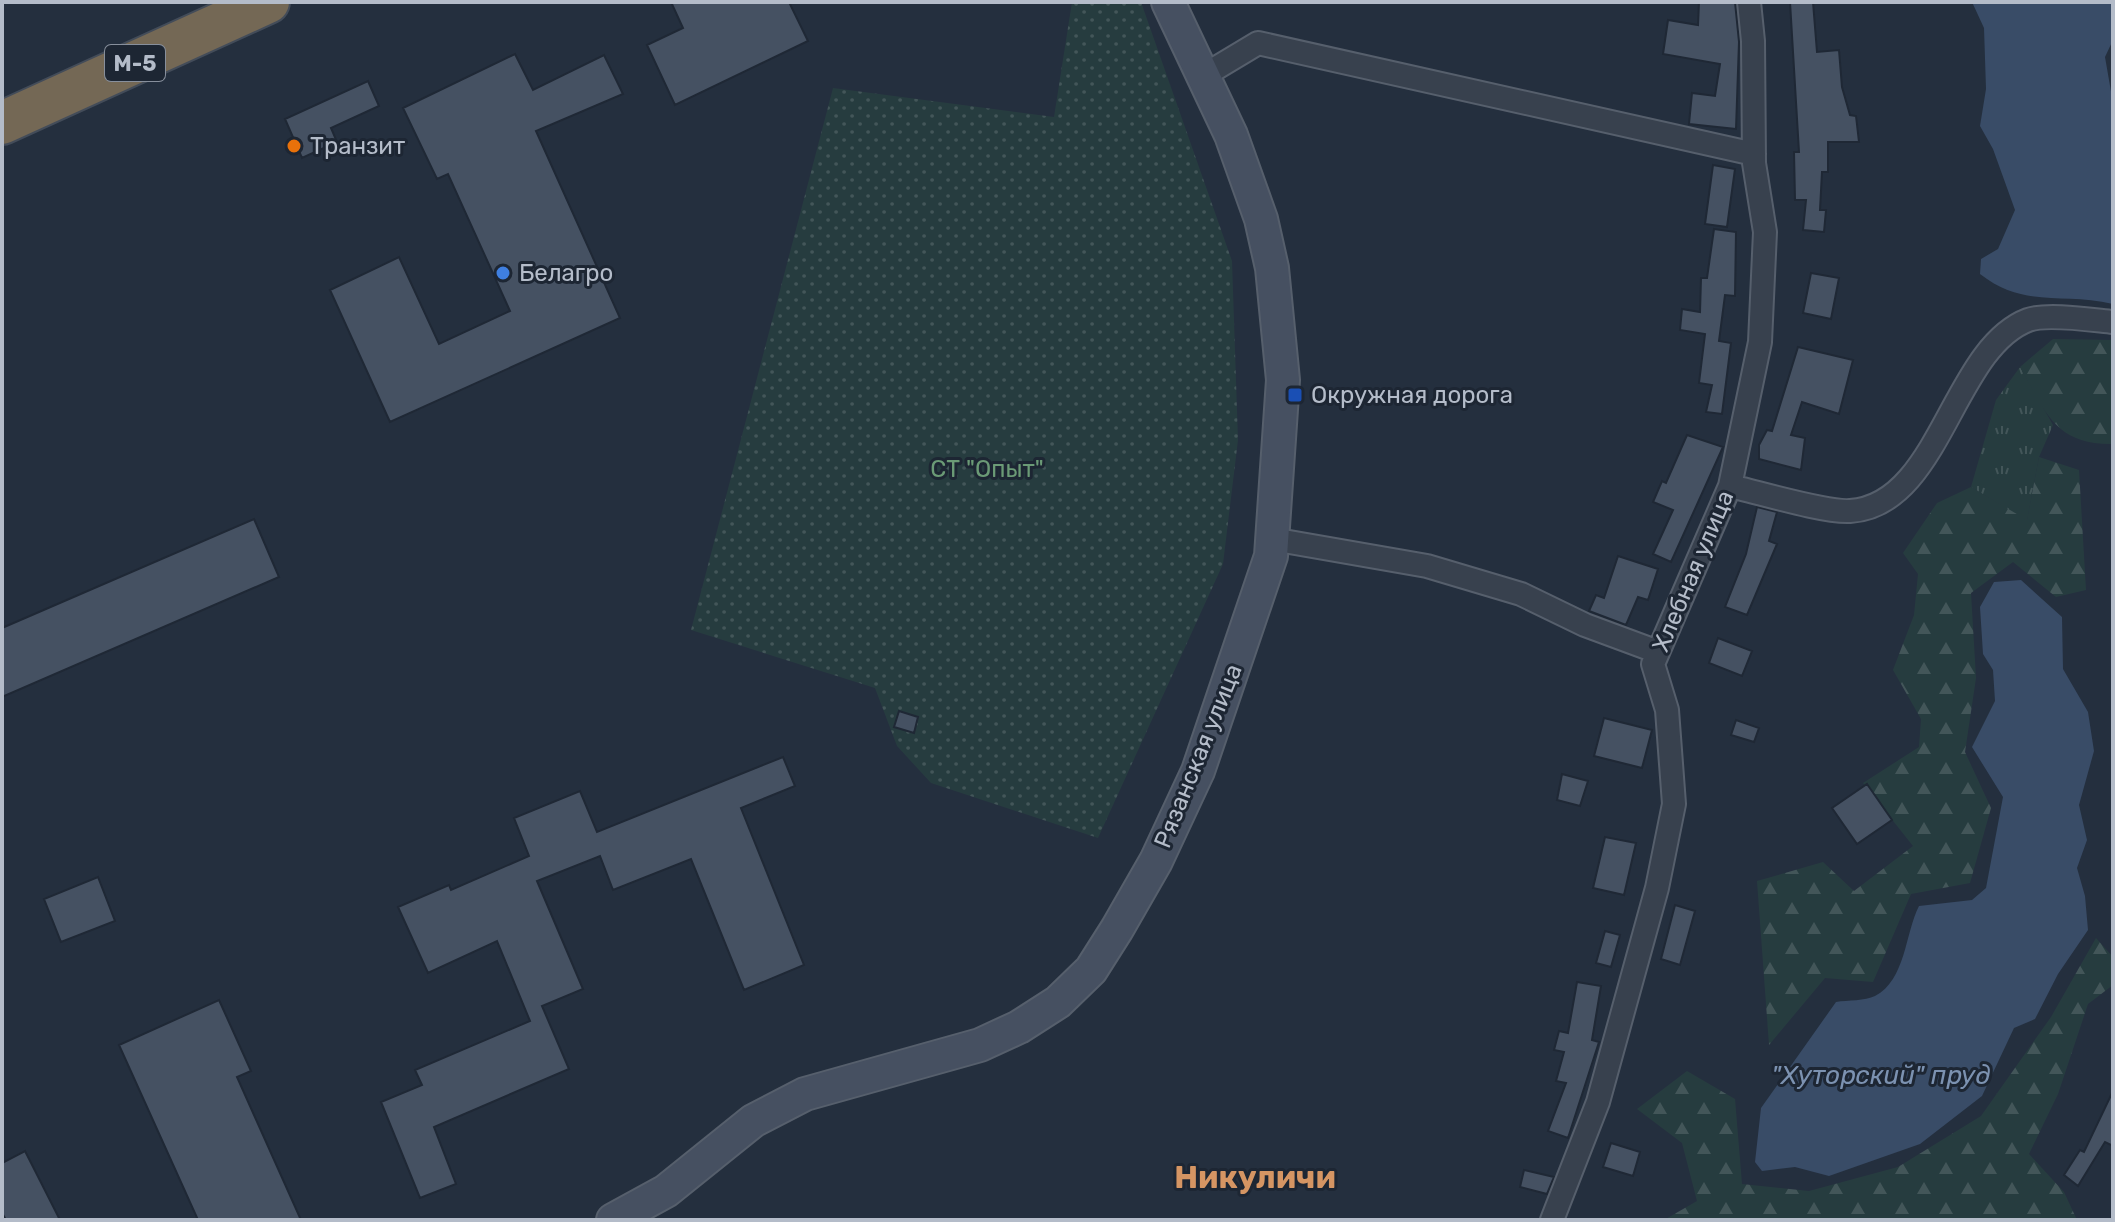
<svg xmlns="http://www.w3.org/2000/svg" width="2115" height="1222" font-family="Rubik,sans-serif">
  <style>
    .grass { fill: url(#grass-tufts) }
    .forest { fill: url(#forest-firs) }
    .garden { fill: url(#garden-dots) }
    .water { fill: #394c67 }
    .building { fill: #455162; stroke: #1f2835; stroke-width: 2 }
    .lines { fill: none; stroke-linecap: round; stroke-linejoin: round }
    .street-casing { stroke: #565f6c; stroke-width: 26 }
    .secondary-casing { stroke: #565f6c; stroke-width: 36 }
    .highway-casing { stroke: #434c59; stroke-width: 46 }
    .street { stroke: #38414e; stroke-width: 22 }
    .secondary { stroke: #465061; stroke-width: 32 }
    .highway { stroke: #746855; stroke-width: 42 }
    .food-dot { fill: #e8710a; stroke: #1d2633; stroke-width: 3 }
    .shop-dot { fill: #3f7fe0; stroke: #1d2633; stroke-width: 3 }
    .transit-dot { fill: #1a4fb4; stroke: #1d2633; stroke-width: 3 }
    .labels { text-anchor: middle; stroke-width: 6; stroke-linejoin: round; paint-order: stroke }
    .shield { fill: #1d2633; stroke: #878f9c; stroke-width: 2 }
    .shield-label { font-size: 22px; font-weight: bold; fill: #b4bcc9 }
    .poi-label { font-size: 24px; fill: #b4bcc9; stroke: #1d2633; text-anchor: start }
    .park-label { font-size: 24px; fill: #6b9a76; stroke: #1d2633 }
    .street-label { font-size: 24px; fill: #b4bcc9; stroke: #1d2633 }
    .water-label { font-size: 26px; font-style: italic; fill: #7c92b1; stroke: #1d2633 }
    .district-label { font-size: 32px; font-weight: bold; fill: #d59563; stroke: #1d2633 }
  </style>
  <defs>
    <pattern id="grass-tufts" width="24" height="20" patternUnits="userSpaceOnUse" patternTransform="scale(2)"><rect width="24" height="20" fill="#263c3f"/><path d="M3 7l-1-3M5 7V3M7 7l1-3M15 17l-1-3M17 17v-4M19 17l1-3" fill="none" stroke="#435659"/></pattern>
    <pattern id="forest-firs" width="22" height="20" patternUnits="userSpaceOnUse" patternTransform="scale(2)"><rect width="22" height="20" fill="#263c3f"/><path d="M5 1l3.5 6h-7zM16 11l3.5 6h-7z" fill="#435659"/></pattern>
    <pattern id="garden-dots" width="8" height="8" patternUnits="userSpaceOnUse" patternTransform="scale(2)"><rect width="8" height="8" fill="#263c3f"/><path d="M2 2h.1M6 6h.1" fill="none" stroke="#435659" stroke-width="1.8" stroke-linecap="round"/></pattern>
  </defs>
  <rect width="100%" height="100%" fill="#242f3e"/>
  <!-- grass -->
  <path class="grass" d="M2020,367L2053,425L2039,457L2027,521L1971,487L1996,400Z"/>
  <!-- forest -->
  <path class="forest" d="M2053,339L2113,340V444C2055,445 2045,411 2020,367Z
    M2039,457L2079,470L2086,590L2056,597L2013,562L1971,593L1976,678L1965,752L1991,808L1970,883L1911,894L1873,982L1825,978L1769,1045L1757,881L1823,862L1854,891L1913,846L1863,783L1919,747L1921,719L1893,670L1914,615L1918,574L1903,553L1937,503L1971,487L2027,520Z
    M2096,938L2113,957V985L2088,1004L2058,1094L2029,1154L2064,1192L2077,1220H1664L1697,1201L1682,1143L1637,1109L1687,1071L1735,1099L1742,1184L1809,1191L1898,1167L1981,1116L2051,1017Z"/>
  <!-- garden -->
  <path class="garden" d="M1072,2H1141L1232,261L1238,440L1223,564L1098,838L931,783L897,746L875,688L691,630L833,88L1054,117Z"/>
  <!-- water -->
  <path class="water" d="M1972,2H2113V40L2105,57L2113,103V304C2062,292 2025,309 1980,274L1981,259L1998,249L2015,210L1993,149L1980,126L1986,89L1984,28Z
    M2021,580L2062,617L2063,669L2088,712L2094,751L2079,805L2087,840L2077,868L2085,896L2088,930L2058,974L2035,1019L2014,1028L1982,1096L1920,1144L1829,1176L1795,1167L1762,1171L1755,1162L1761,1108L1836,1002C1848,1000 1865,1001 1875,996C1906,980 1905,933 1919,906L1972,900L1986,888L2003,797L1972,747L1995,701L1993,670L1983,654L1980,607L1994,582Z"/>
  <!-- building -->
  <path class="building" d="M671,2H789L808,41L675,105L647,45L683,28Z
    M1699,2H1735L1739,42L1736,129L1689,124L1692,93L1715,96L1720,64L1663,54L1668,20L1698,25Z
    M1790,2H1813L1817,52L1839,50L1842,87L1850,115L1856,116L1859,142H1828V172H1822L1820,210H1826L1824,232L1803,230L1806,200H1795L1794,152H1799Z
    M515,54L533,90L604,55L623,94L536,131L620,318L390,422L330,290L399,257L439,344L510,311L448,174L437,179L403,108Z
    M368,81L379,106L331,128L337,142L302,158L285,119Z
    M1713,165L1735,169L1727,227L1705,224Z
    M1714,229L1736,232L1735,296L1725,295L1719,341L1731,343L1722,414L1706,412L1712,385L1699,383L1705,334L1680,330L1682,309L1700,312L1701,278H1707Z
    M1811,273L1839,278L1831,319L1803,313Z
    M1798,347L1853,360L1839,414L1802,402L1791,435L1805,438L1801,470L1759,459V445L1767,430L1772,431Z
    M1687,435L1723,447L1671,562L1653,554L1673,510L1653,502L1662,481L1666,483Z
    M1757,507L1777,512L1769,541L1777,544L1747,615L1725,607L1746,554Z
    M254,519L279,577L2,697V628Z
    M1618,556L1658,569L1648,600L1638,597L1626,625L1589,611L1596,595L1604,598Z
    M1718,638L1752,651L1742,676L1709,663Z
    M899,711L918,717L914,733L894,727Z
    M1604,718L1652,730L1642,768L1594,756Z
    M1736,720L1759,728L1754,742L1731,735Z
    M783,757L795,786L741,808L804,965L744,990L691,859L613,890L600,856L537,881L583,989L542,1006L569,1069L434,1127L456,1184L420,1198L381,1102L422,1085L415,1070L530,1021L497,941L428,973L398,907L449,885L451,890L529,856L514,818L580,791L597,832Z
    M1562,774L1588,781L1580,806L1557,800Z
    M1867,784L1892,820L1857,844L1832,808Z
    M1605,837L1636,843L1624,895L1593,888Z
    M98,877L115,921L61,942L44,899Z
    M1675,905L1695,911L1680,965L1661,959Z
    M1605,931L1620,935L1611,967L1596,963Z
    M1577,982L1601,986L1592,1040L1599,1042L1568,1138L1548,1131L1566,1083L1556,1081L1564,1052L1554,1050L1559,1031L1568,1033Z
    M219,1000L251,1071L237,1077L301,1220H198L119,1045Z
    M2113,1091V1146L2105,1142L2078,1186L2064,1175L2080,1150L2084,1152Z
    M1611,1143L1640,1152L1633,1176L1603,1167Z
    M25,1151L60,1220H6L2,1213V1163Z
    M1524,1170L1554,1177L1547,1194L1520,1187Z"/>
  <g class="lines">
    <defs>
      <path id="street" d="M1203,76L1258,43L1754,154
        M1730,486C1757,492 1826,513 1850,511C1940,506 1952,349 2028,320C2047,313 2092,320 2113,322
        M1272,539L1427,566L1521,594L1585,625L1658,652
        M1552,1220L1598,1102L1657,888L1674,804L1667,710L1653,664L1730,486L1760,342L1765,232L1754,163L1753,41L1749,2"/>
      <path id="secondary" d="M613,1220L666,1191L753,1121L805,1094L980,1045L1019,1027L1058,1002L1091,970L1117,929L1156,861L1198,771L1271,556L1283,380L1272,268L1261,219L1231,135L1168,2"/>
      <path id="highway" d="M2,123L268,2"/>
    </defs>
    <!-- street casing -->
    <use href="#street" class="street-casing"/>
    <!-- secondary casing -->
    <use href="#secondary" class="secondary-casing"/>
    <!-- highway casing -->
    <use href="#highway" class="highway-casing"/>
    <!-- street -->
    <use href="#street" class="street"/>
    <!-- secondary -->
    <use href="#secondary" class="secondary"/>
    <!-- highway -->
    <use href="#highway" class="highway"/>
  </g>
  <!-- markers -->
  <circle class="food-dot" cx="294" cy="146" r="8"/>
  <circle class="shop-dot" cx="503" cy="273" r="8"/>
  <rect class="transit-dot" x="1287" y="387" width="16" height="16" rx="4"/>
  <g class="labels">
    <!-- shield labels -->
    <rect class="shield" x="105" y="45" width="60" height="36" rx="6"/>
    <g class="shield-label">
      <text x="135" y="71">М-5</text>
    </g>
    <!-- poi labels -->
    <g class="poi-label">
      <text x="310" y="154">Транзит</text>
      <text x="519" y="281">Белагро</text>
      <text x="1311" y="403">Окружная дорога</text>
    </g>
    <!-- park labels -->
    <g class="park-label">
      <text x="987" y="477">СТ "Опыт"</text>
    </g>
    <!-- street labels -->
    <g class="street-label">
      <text transform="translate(1693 571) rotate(-67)" y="8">Хлебная улица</text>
      <text transform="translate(1198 756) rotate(-68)" y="8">Рязанская улица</text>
    </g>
    <!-- water labels -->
    <g class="water-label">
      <text x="1881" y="1084">"Хуторский" пруд</text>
    </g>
    <!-- district labels -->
    <g class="district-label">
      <text x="1255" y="1188">Никуличи</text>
    </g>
  </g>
  <!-- border -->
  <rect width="2115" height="1222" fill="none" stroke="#b4bcc9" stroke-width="8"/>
</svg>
